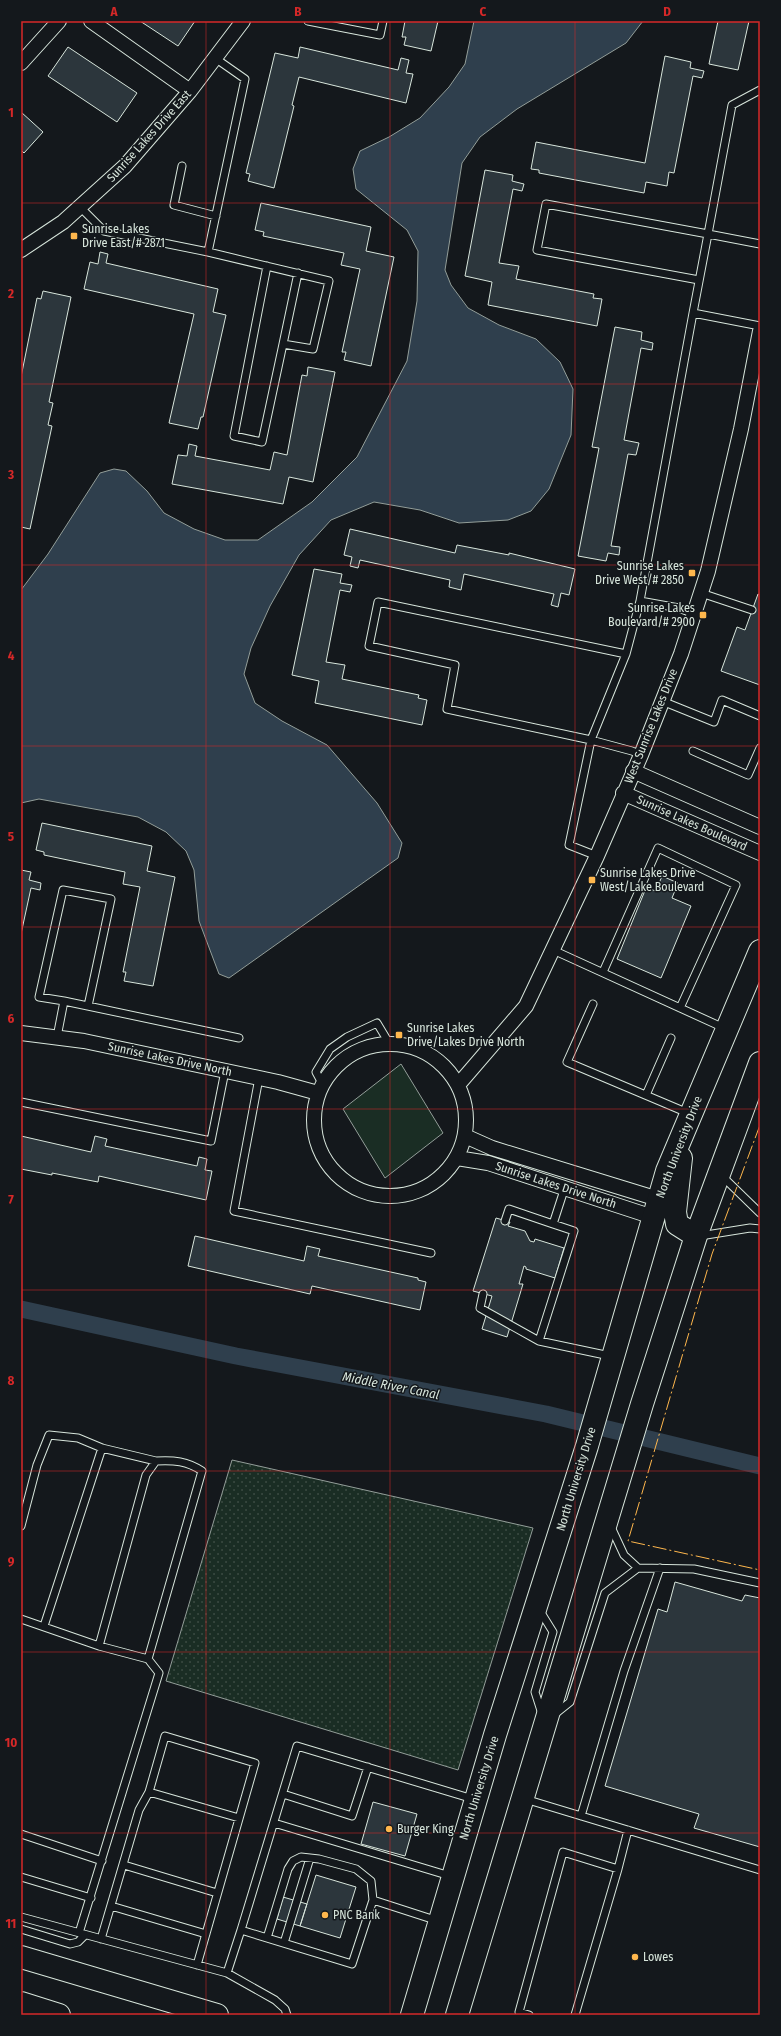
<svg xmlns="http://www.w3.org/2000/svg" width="781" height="2036" font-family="'Fira Sans Condensed',sans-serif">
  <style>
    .grass { fill: url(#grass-dots); stroke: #939e99 }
    .garden { fill: #1a2d24; stroke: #939e99 }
    .water { fill: #2f3f4d; stroke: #939e99 }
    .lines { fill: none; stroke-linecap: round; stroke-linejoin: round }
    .canal { stroke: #2f3f4d; stroke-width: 17 }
    .building { fill: #2c363c; stroke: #d8e6dc }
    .service-casing { stroke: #d8e6dc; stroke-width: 9 }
    .minor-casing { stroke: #d8e6dc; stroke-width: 16 }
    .primary-casing { stroke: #d8e6dc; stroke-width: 24 }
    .service { stroke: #14181c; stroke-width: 7 }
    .minor { stroke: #14181c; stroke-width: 14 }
    .primary { stroke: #14181c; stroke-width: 22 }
    .power { stroke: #ffb74d; stroke-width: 1; stroke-dasharray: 14 3 2 3; stroke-linecap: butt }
    .grid { fill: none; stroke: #d62828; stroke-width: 1; stroke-opacity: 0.55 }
    .poi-dot { fill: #ffb74d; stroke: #14181c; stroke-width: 1.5 }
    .labels { text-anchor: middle; stroke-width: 3; stroke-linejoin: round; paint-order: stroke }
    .street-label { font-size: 12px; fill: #d8e6dc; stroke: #14181c }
    .poi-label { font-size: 12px; fill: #d8e6dc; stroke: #14181c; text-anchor: start }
    .water-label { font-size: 13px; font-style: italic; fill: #d8e6dc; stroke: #14181c }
    .neatline { fill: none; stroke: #d62828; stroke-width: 1.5 }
    .grid-label { font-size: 13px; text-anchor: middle; font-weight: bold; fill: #d62828 }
  </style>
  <defs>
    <pattern id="grass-dots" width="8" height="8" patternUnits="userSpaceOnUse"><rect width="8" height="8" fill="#1a2d24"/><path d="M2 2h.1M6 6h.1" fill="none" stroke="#3b4b43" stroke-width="1.8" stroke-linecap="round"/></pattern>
  </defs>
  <rect width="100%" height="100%" fill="#14181c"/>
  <!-- grass -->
  <path class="grass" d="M232,1460L533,1528L458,1770L166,1681Z"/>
  <!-- garden -->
  <path class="garden" d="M401,1064L443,1133L385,1178L343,1109Z"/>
  <!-- water -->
  <path class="water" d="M474,21H643L626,43L517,109L480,137L462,163L445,270L451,285L468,308L499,325L536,339L560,362L573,389L571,435L549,489L531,511L508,520L459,523L420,510L374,502L331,520L299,555L270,606L251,648L244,674L255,703L282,721L327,745L377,803L402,843L398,858L229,978L219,974L199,921L194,870L186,851L166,832L138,817L39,799L21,803V590L48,554L100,473L114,469L126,471L147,491L164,513L194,529L225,540H258L312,502L357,457L407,361L417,301L418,251L407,230L356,189L353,169L360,151L389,137L420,118L449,87L465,64Z"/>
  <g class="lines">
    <!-- canal -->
    <path class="canal" d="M21,1309L236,1356L546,1414L760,1466"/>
  </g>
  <!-- building -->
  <path class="building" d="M140,21H195L178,46Z
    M405,21H438L431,51L404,45L406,37H402Z
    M718,21H749L738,70L709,64Z
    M68,47L137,93L117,122L48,76Z
    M300,47L398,70L401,58L409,60L406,73L413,74L406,103L299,77L292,105L294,106L274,188L248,181L250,174L246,173L275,53L298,58Z
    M665,56L691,62L690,68L704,71L702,78L693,76L674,173L669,172L667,186L646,182L644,193L539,173V170L531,169L536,142L645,163Z
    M21,112L43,132L24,153L21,150Z
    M485,170L513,175L512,181L524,184L522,191L513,189L499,263L519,266L516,279L594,294L593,298L602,299L597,326L488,305L492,282L465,276Z
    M261,203L371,227L366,251L394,257L371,366L344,360L346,352H342L360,269L341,265L344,253L263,236L264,232L255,230Z
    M100,252L108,254L106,263L218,289L213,312L226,315L203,417H201L198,429L169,423L194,314L84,289L90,262L98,264Z
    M43,291L71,297L49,402L53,403L48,425L52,426L30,529L21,527V377L37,298L41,299Z
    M615,327L642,332L641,340L653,343L652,350L641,348L624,440L639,443L636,455L628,454L611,546L620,547L619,555L608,553L606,561L578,556L599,448L592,447Z
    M308,367L335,372L313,482L289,477L283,504L172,484L178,455L187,456L189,444L197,446L195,456L270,470L274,452L287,455L302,375L307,376Z
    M350,529L455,553L457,545L509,555V553L575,569L569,595L561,593L558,607L551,605L554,594L464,574L461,590L449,587L450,580L360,560L358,568L350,566L352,557L344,555Z
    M314,569L342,574L340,583L352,585L350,592L340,590L326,662L345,665L342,679L419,695L418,698L427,700L422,725L315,703L319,681L292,675Z
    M758,594L760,595V685L721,671L737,627L745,630Z
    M42,823L152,846L147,871L175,877L153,986L124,981L126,972H123L140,887L123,884L125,872L44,855V852L36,850Z
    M21,870L31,872L29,880L41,883L40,890L31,888L21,934Z
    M662,876L678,883L672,898L691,906L661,978L617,959L646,888L656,891Z
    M21,1136L91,1152L95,1136L107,1139L105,1146L197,1166L199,1157L207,1159L205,1170L212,1171L206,1200L99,1176L98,1182L52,1173V1175L21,1169Z
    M496,1218L510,1222L508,1226L525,1231L530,1241L534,1242L535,1239L564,1248L555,1278L526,1269V1267L524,1266L519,1284H523L507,1337L482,1329L492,1296L473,1291Z
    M195,1236L304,1261L307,1246L320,1249L318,1256L418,1278V1280L426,1282L420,1310L312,1286L310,1294L188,1266Z
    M675,1582L742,1601L745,1595L760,1598V1847L694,1828L699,1814L605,1786L658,1609L667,1612Z
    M373,1802L417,1814L405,1856L361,1844Z
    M316,1875L356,1887L340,1938L300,1926Z
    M283,1897L307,1904L300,1926L277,1919Z"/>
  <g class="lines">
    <defs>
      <path id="service" d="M308,21L380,35L383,21
        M182,166L174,205L216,216
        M80,207L104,231L208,252L245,79L215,58
        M208,252L329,281L313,349L283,344L262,442L234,436L267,266
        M699,280L537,250L546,204L708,234L732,105L760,90
        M693,313L708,234L760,244
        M283,344L298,273
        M701,593L752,610
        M640,601L693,313L760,326
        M626,654L378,602L369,646L455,665L447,709L591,740L626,654L640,601L679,608L694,614
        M662,701L714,722L722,700L760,716
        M693,751L748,775L760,748
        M597,856L569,845L591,740L632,751L641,755
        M553,950L724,1028
        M603,972L658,848L736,885L680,1008
        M64,1001L39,997L63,890L111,899L88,1006
        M593,1004L567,1062L688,1113
        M57,1037L64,1001L239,1038
        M259,1078L234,1211L431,1253
        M323,1085L316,1072L330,1049L347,1037L377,1023L389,1043
        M646,1095L671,1038
        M21,1102L211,1141L225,1071
        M722,1176L760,1213
        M505,1221L509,1209L553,1224
        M700,1236L750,1228L760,1229
        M483,1294L480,1308L539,1341L610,1356
        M539,1341L574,1231L553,1224L565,1187
        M102,1448L156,1461
        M21,1526L37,1465L49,1435L78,1438L102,1448L44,1626
        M638,1568L694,1569L760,1583
        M540,1611L553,1632L535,1692L542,1714
        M21,1619L99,1646
        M555,1714L570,1702L605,1593L638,1568L624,1555L611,1527
        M149,1792L165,1736L255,1763L197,1965
        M283,1794L352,1816L368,1767
        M525,1799L760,1870
        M581,1816L624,1671L660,1568
        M274,1823L450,1876
        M21,1834L102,1861
        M124,1865L217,1893
        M21,1877L91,1898
        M111,1906L206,1934
        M21,1917L227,1973L275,2000L285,2009L287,2015
        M21,1929L70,1944L78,1942L85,1935
        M241,1930L297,1746L473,1799
        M79,1933L159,1673L148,1659L202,1471C187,1461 174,1460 156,1461L146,1475L99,1646L148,1659
        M267,1938L288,1869L293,1861L301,1857L319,1859L356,1869L371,1881L373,1900
        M101,1939L139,1810L149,1792L239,1818
        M284,1943L310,1858
        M227,1973L241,1930L352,1964L373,1900L438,1921
        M529,2015L519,2012L563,1852L618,1869L628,1830
        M575,2015L618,1869"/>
      <path id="minor" d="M91,21L190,91
        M21,63L59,21
        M21,250L63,222L125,166L190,91L243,21
        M633,771L760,827
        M623,793L760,853
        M21,1033L84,1041L278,1082L318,1093
        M314 1120a76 76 0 1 1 152 0a76 76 0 1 1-152 0Z
        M458,1085L526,1006L597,856L641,755L681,654L708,571L741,429L760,331
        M465,1136L492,1148L658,1199
        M457,1158L488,1163L653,1217"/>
      <path id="primary" d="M681,1158L675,1212L677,1224L696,1236
        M21,1957L217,2015
        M21,2003L59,2015
        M412,2015L495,1735L587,1446L667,1171L760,951
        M457,2015L642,1404L696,1236L760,1063"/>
    </defs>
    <!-- service casing -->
    <use href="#service" class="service-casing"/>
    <!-- minor casing -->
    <use href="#minor" class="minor-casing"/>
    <!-- primary casing -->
    <use href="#primary" class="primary-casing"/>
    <!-- service -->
    <use href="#service" class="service"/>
    <!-- minor -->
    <use href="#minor" class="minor"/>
    <!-- primary -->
    <use href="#primary" class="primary"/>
    <!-- power -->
    <path class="power" d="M760,1125L712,1254L628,1541L760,1570"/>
  </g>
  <!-- grid -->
  <path class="grid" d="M206,21V2015M390,21V2015M575,21V2015M21,203H760M21,384H760M21,565H760M21,746H760M21,927H760M21,1109H760M21,1290H760M21,1471H760M21,1652H760M21,1833H760"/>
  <!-- markers -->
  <g class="poi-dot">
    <rect x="70" y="232" width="8" height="8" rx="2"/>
    <rect x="688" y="569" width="8" height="8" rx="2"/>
    <rect x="699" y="611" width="8" height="8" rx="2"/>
    <rect x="588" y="876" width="8" height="8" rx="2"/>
    <rect x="395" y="1031" width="8" height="8" rx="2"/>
    <circle cx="389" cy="1829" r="4"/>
    <circle cx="325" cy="1915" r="4"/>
    <circle cx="635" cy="1957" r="4"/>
  </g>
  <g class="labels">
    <!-- street labels -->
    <g class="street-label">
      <text transform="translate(149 136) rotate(-48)" y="4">Sunrise Lakes Drive East</text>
      <text transform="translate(651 726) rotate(-68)" y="4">West Sunrise Lakes Drive</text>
      <text transform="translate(692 823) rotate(24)" y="4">Sunrise Lakes Boulevard</text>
      <text transform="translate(170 1059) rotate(12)" y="4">Sunrise Lakes Drive North</text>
      <text transform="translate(679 1147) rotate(-69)" y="4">North University Drive</text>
      <text transform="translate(556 1185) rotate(18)" y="4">Sunrise Lakes Drive North</text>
      <text transform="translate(576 1479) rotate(-73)" y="4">North University Drive</text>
      <text transform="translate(479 1788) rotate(-73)" y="4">North University Drive</text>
    </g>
    <!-- poi labels -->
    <g class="poi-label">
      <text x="82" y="233">Sunrise Lakes<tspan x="82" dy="14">Drive East/# 2871</tspan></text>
      <text x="684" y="570" text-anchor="end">Sunrise Lakes<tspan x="684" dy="14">Drive West/# 2850</tspan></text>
      <text x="695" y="612" text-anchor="end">Sunrise Lakes<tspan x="695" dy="14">Boulevard/# 2900</tspan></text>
      <text x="600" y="877">Sunrise Lakes Drive<tspan x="600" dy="14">West/Lake Boulevard</tspan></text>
      <text x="407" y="1032">Sunrise Lakes<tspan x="407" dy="14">Drive/Lakes Drive North</tspan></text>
      <text x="397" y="1833">Burger King</text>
      <text x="333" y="1919">PNC Bank</text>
      <text x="643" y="1961">Lowes</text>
    </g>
    <!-- water labels -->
    <g class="water-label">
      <text transform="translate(391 1385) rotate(11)" y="5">Middle River Canal</text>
    </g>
  </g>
  <!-- border -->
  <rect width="781" height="2036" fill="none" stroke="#14181c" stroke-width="44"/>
  <rect x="22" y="22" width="737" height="1992" class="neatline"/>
  <g class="grid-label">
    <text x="114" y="16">A</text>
    <text x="298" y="16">B</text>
    <text x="483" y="16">C</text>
    <text x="667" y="16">D</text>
    <text x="11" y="117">1</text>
    <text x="11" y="298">2</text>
    <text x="11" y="479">3</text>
    <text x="11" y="660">4</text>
    <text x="11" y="841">5</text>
    <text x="11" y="1023">6</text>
    <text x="11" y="1204">7</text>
    <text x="11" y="1385">8</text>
    <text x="11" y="1566">9</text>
    <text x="11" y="1747">10</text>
    <text x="11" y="1928">11</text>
  </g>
</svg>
